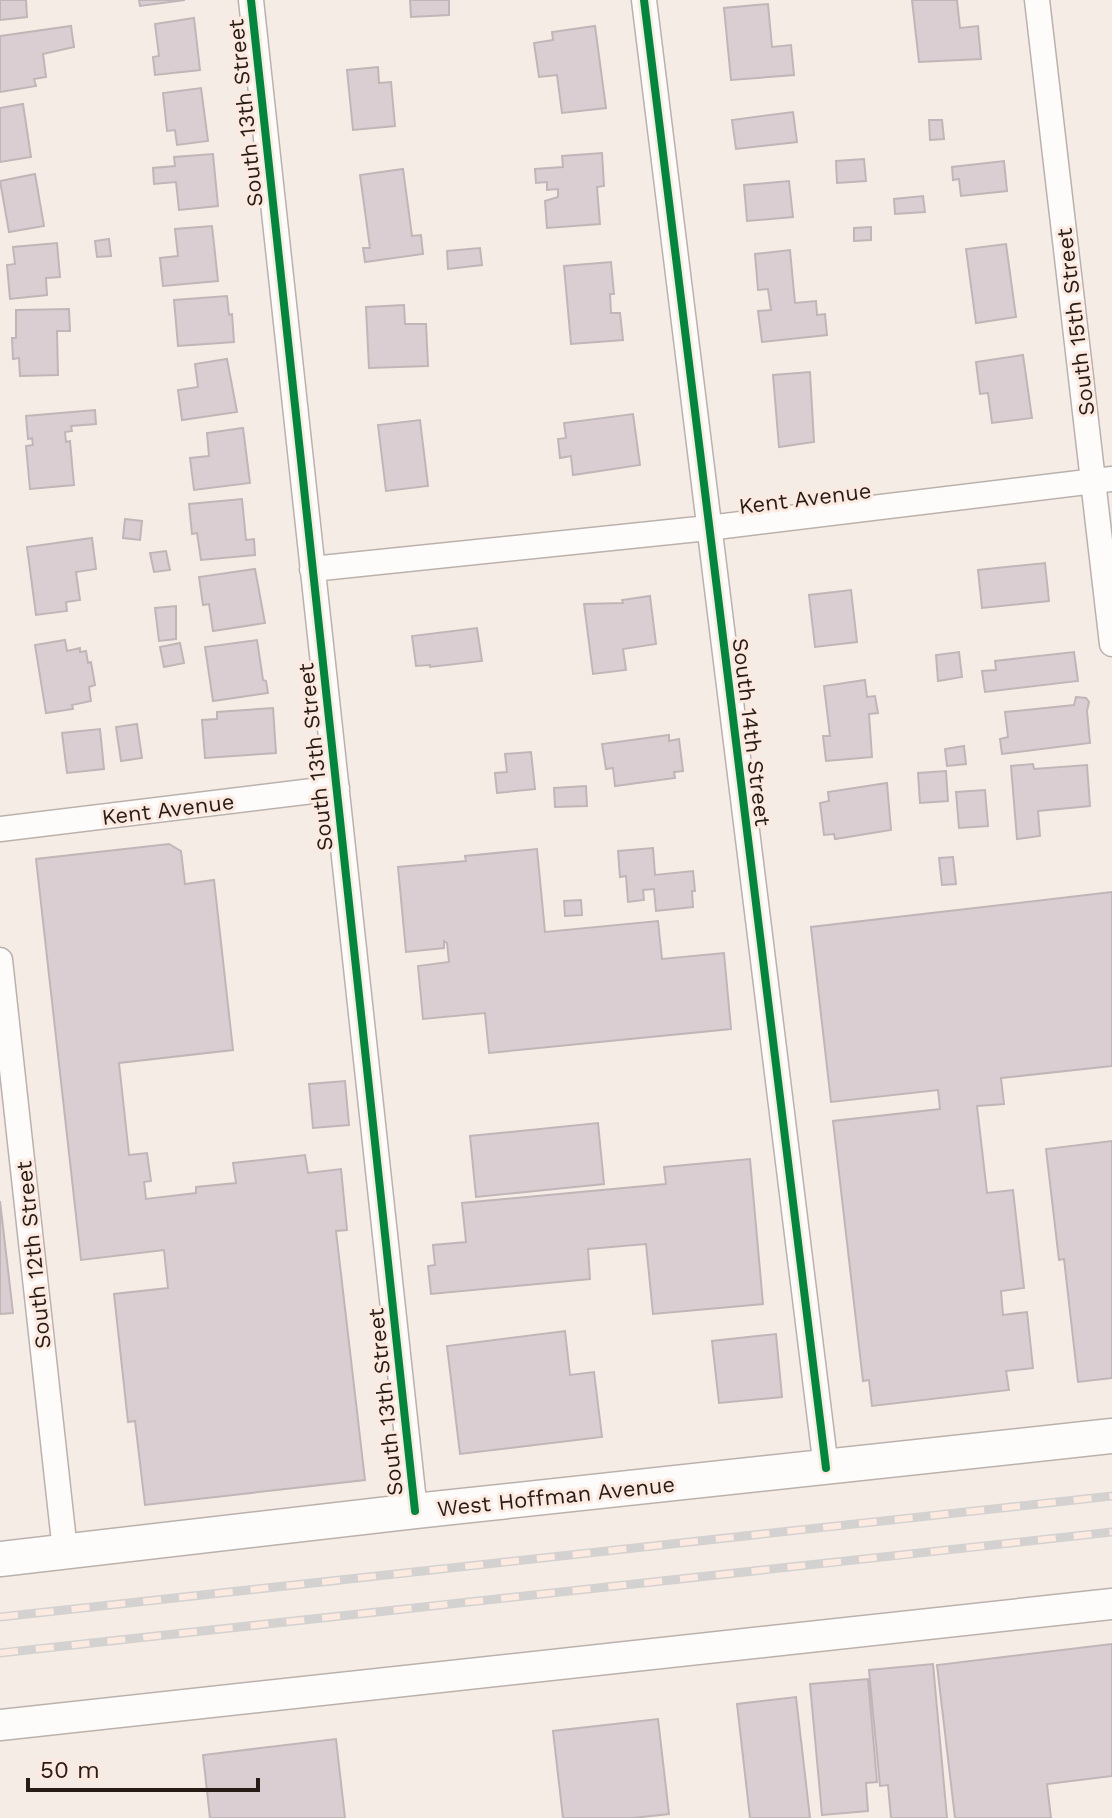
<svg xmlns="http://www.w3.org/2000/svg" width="1112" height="1818" font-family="'Work Sans',sans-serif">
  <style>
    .building { fill: #dbced2; stroke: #c0b6b7; stroke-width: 2 }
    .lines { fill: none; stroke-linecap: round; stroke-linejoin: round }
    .minor-casing { stroke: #bbb1ac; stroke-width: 27 }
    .tertiary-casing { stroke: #bbb1ac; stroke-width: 33 }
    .secondary-casing { stroke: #bbb1ac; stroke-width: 37 }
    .minor { stroke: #fefcfb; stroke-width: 24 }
    .tertiary { stroke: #fefcfb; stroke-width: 30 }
    .secondary { stroke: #fefcfb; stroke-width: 34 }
    .rail-casing { stroke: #d4d2d0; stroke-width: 9 }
    .rail { stroke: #fceae0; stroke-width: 6; stroke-dasharray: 18; stroke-linecap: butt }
    .cycleway-casing { stroke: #fceae0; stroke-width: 13 }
    .cycleway { stroke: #00873e; stroke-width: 8 }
    .labels { text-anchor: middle; stroke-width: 6; stroke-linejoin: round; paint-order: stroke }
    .street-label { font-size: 22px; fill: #271c16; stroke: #fceae0 }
  </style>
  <rect width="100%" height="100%" fill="#f6ece6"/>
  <!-- building -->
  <path class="building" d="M0,0H26L27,17L0,20Z
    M139,0H185L140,6Z
    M410,0H449V15L411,17Z
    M912,0H957L960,28L978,26L981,59L919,62Z
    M768,4L772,47L791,45L794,75L731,80L724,8Z
    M194,18L200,70L155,75L153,57L159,56L155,24Z
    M71,26L74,47L43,54L46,77L34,79L36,86L0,92V36Z
    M595,26L606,108L562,113L557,75L539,77L534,43L553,40L552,32Z
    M378,67L379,83L391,82L395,126L353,130L347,70Z
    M201,88L208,141L177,145L175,130L167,131L163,93Z
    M23,104L31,157L0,162V108Z
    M793,112L797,142L736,149L732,120Z
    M929,120H942L944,139L930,140Z
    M602,153L604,186L597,187L600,224L547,228L545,201L558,197V189L547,190V182L536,183L535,169L563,167L562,156Z
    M213,154L218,206L179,210L176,182L154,184L153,168L175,166L174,157Z
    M864,159L866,181L837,183L836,161Z
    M1004,161L1007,191L961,196L959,179L953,180L952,167Z
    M403,169L412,236L421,235L423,254L365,262L363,248H370L360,175Z
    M35,174L44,226L9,232L0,181Z
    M789,181L793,217L747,221L744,185Z
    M923,196L925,212L895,214L894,199Z
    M212,226L218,281L163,286L160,258L178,256L175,229Z
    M871,227V240L854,241V228Z
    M109,239L111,256L97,257L95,241Z
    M57,243L60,277L46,278L47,295L10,299L7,265L15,264L13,247Z
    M1006,244L1016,317L976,323L966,249Z
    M480,248L482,265L448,269L447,251Z
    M790,250L795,303L816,301L817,315L825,314L827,335L762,342L758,311L771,310L768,289L758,290L755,254Z
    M611,262L614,294H610L611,313H620L623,340L571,344L564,266Z
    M227,296L229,315L232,314L234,342L178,346L174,300Z
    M404,305L405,324H426L428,366L369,368L366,307Z
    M69,309L70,331H57L58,375L20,376L19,358L13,359L12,338H16V310Z
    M1023,355L1032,418L992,423L988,393L980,394L976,362Z
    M227,359L237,412L182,420L178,390L198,387L195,364Z
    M810,372L814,442L779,447L773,375Z
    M95,410L96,424L71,426L72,431L65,432L66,442L70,441L74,485L30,489L26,446L33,445L32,438L28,439L26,416Z
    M633,414L640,465L573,475L571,456L560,458L558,439L566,438L564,423Z
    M420,420L428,486L386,491L378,425Z
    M243,428L250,483L194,490L190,458L209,456L207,433Z
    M242,499L246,540L254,539L255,555L201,560L197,533L192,534L189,504Z
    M125,519L142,521L140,540L123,538Z
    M92,538L96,569L76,572L80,600L66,602L67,611L36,615L27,547Z
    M166,551L170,570L154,572L150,553Z
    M1045,563L1049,601L982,608L978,570Z
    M255,569L265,623L213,631L209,604L203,605L199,577Z
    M851,590L857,642L815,647L809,595Z
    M650,596L656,644L623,649L626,670L593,674L584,604L623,603L622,600Z
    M176,606V639L159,641L155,608Z
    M477,628L482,661L430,667V665L416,666L412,636Z
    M65,640L67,651L80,648V652L86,651L88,663L91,662L95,685L89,687L91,701L72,705L73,709L46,713L35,645Z
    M257,640L263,680L266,681L268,693L213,701L205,647Z
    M180,643L184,663L164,667L160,647Z
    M959,652L962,677L938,681L936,655Z
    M1074,652L1078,681L985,692L982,671L996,670L995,661Z
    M865,680L867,697L875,696L878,713L869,714L872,757L826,761L823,736H830L824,686Z
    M1076,697L1086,698L1089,702L1087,711L1090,743L1002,754L1000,739L1008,737L1005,712L1074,705Z
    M273,708L276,753L205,758L202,720L217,719V712Z
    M137,724L142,758L121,761L116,727Z
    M100,729L104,769L67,773L62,733Z
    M669,735V741L679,739L683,771L674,772L675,778L615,786L613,768L606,769L602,744Z
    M964,746L966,764L947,766L945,749Z
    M531,752L535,789L497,793L495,773L507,772L505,754Z
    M1033,764L1034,769L1087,765L1090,806L1038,811L1040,836L1017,839L1011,766Z
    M946,771L948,801L920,803L918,773Z
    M887,783L891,830L835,839L834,834L824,835L820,803L829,801L828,792Z
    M586,786L587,806L555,807L554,788Z
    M985,790L988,826L959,828L956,792Z
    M169,844L181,851L185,884L214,880L233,1050L119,1063L129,1155L147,1153L151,1181L144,1182L146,1199L196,1193V1187L236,1183L233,1163L305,1155L308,1173L341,1169L347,1230L336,1231L365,1480L145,1505L135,1421L128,1422L114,1294L168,1288L164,1250L81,1260L36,859Z
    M653,848L655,875L693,871L695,891H692L693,907L656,911L654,889L643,890L644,900L628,902L626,876L620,877L618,851Z
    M537,849L545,932L658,921L662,959L724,953L731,1029L489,1053L485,1013L423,1019L418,966L449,962L447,943L444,941V948L406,952L398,867L466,861L465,856Z
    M953,857L956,884L942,885L939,858Z
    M1112,892V1066L1001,1078L1004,1104L977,1106L987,1193L1013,1190L1024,1288L1001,1291L1003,1315L1027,1312L1033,1368L1006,1371L1009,1390L872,1406L869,1380L863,1381L833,1121L940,1109L938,1090L831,1102L811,927Z
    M581,900L582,915L565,916L564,901Z
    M345,1081L349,1125L313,1128L309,1084Z
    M598,1123L604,1184L476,1197L470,1136Z
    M1112,1141V1378L1078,1382L1064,1259L1059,1260L1046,1149Z
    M750,1159L763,1304L653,1314L646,1244L588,1249L590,1279L431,1294L428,1266L435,1265L433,1245L466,1242L462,1203L666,1184L664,1167Z
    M0,1201L13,1313L0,1314Z
    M565,1331L570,1375L594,1372L602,1437L460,1454L447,1346Z
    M776,1334L782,1397L719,1403L712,1341Z
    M1112,1644V1776L1047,1784L1051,1818H955L937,1665Z
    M933,1664L947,1818H891L888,1785L880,1786L869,1670Z
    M868,1679L877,1782L866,1783L868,1811L822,1815L810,1684Z
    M796,1697L810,1818H750L737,1704Z
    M658,1719L669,1814L633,1818H563L553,1731Z
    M336,1739L345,1818H210L203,1755Z"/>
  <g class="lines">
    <defs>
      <path id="minor" d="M251,0L415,1511
        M644,0L826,1468
        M1037,0L1112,644
        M312,569L708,528L1112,479
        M0,829L337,788
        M0,960L65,1551"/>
      <path id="tertiary" d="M0,1725L1112,1604"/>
      <path id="secondary" d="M0,1559L415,1511L1112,1436"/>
    </defs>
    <!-- minor casing -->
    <use href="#minor" class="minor-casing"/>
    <!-- tertiary casing -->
    <use href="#tertiary" class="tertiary-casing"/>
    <!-- secondary casing -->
    <use href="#secondary" class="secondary-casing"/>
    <!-- minor -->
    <use href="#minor" class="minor"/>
    <!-- tertiary -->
    <use href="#tertiary" class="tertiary"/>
    <!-- secondary -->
    <use href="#secondary" class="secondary"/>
    <defs>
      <path id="rail" d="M0,1617L1112,1496
        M0,1653L1112,1532"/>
    </defs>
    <!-- rail casing -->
    <use href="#rail" class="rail-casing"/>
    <!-- rail -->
    <use href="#rail" class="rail"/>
    <defs>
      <path id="cycleway" d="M251,0L415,1511
        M644,0L826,1468"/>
    </defs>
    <!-- cycleway casing -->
    <use href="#cycleway" class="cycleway-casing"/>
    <!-- cycleway -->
    <use href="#cycleway" class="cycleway"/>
  </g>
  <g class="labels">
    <!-- street labels -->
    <g class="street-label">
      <text transform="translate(245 113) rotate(-96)" y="8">South 13th Street</text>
      <text transform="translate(1075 322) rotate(-97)" y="8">South 15th Street</text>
      <text transform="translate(805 498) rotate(-7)" y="8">Kent Avenue</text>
      <text transform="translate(752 732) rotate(83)" y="8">South 14th Street</text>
      <text transform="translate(315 757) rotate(-96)" y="8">South 13th Street</text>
      <text transform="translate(168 809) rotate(-7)" y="8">Kent Avenue</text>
      <text transform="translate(33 1255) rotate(-96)" y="8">South 12th Street</text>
      <text transform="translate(385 1402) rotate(-96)" y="8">South 13th Street</text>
      <text transform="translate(556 1496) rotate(-6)" y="8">West Hoffman Avenue</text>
    </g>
  </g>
  <!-- scale -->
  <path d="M28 1778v12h230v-12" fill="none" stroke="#271c16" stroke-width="4"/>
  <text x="40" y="1778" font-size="24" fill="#271c16" stroke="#fceae0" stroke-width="6" paint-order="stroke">50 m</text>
</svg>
